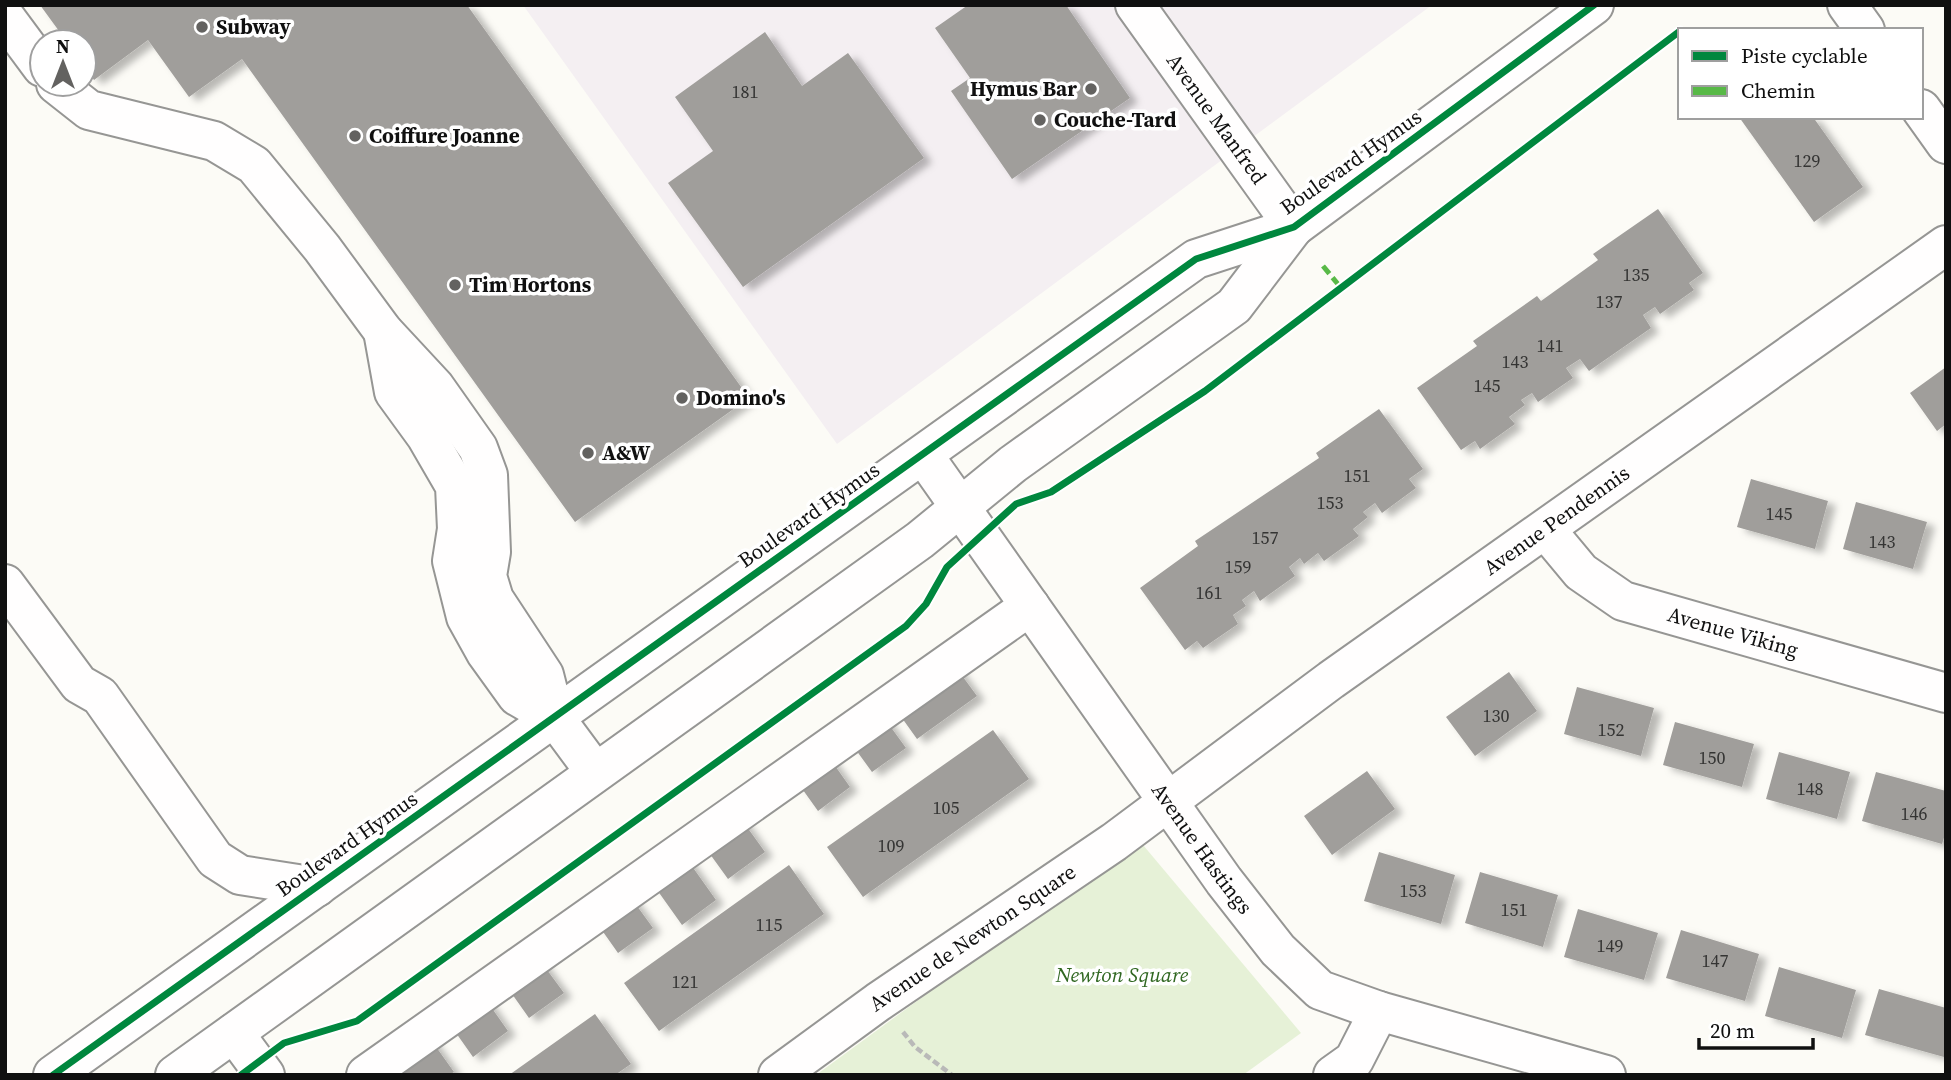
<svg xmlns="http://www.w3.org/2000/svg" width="1951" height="1080" font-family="'Source Serif 4',serif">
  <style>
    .industrial { fill: #f4eff2 }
    .green { fill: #e6f1d7 }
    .building { fill: #a09e9b; filter: url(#shadow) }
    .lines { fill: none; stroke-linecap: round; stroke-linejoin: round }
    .minor-casing { stroke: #969694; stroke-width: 42 }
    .path { stroke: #b9b9b8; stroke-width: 4.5; stroke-dasharray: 7 3.5; stroke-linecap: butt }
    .minor { stroke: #fffefe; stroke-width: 38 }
    .quiet { stroke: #58b947; stroke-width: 5; stroke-dasharray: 10 5; stroke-linecap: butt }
    .cycleway-casing { stroke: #fff; stroke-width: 11 }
    .cycleway { stroke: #00873e; stroke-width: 7 }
    .poi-dot { fill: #636260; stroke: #fff; stroke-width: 2.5 }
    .labels { text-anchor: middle; stroke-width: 7; stroke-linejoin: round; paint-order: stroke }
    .number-label { font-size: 18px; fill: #343433 }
    .poi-label { font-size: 21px; font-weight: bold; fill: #101010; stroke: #fff; text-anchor: start }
    .street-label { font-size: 21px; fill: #101010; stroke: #fff }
    .park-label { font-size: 21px; font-style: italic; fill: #306721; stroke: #fff }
  </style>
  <defs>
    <filter id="shadow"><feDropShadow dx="8" dy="4.5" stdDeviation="3.5" flood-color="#0004"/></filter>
  </defs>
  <rect width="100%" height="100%" fill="#fcfbf6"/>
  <!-- industrial -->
  <path class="industrial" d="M523,5H1432L837,444Z"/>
  <!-- green -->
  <path class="green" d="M1138,839L1301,1033L1243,1075H816Z"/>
  <!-- building -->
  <path class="building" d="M40,5H467L749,398L575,522L242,59L189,97L148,40L94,80L84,66V42H67Z
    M968,5H1066L1130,98L1012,179L951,91L970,78L935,28Z
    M765,32L802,86L848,53L924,158L743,287L668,183L713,151L675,97Z
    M1739,117H1813L1863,187L1814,222Z
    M1658,209L1703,273L1689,283L1694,290L1660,314L1655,307L1643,315L1651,328L1589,371L1580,359L1566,368L1573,378L1538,402L1532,393L1521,400L1525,405L1509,417L1515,424L1480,449L1475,441L1461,450L1417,388L1477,346L1473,341L1537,296L1541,301L1598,260L1593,254Z
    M1946,367V424L1937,431L1910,393Z
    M1379,409L1423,469L1409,479L1416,488L1382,513L1375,503L1363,512L1368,517L1353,529L1359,536L1324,561L1318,553L1304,564L1300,558L1289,567L1295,576L1260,601L1254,591L1242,600L1246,606L1233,615L1238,624L1203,648L1197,641L1185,650L1140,588L1198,546L1195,541L1319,458L1316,453Z
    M1751,479L1828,501L1815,549L1737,527Z
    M1856,502L1927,522L1913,569L1843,549Z
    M952,662L977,696L917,739L892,704Z
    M1509,672L1537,711L1475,756L1446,717Z
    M1577,687L1654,708L1641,756L1564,734Z
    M882,715L906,748L872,772L848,739Z
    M1675,722L1754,744L1742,787L1663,765Z
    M993,730L1029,779L863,897L827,847Z
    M1779,752L1850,772L1837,819L1766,799Z
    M826,753L850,787L818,811L793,776Z
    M1367,771L1395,809L1332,855L1304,816Z
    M1876,772L1946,791V831L1942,844L1862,821Z
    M739,816L765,852L728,879L702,843Z
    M1379,852L1455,875L1441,924L1364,901Z
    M684,855L716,900L682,925L650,880Z
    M789,865L824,914L659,1031L624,983Z
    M1480,872L1558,895L1543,947L1465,923Z
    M629,895L653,928L618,953L594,919Z
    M1578,909L1658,933L1644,980L1564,957Z
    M1681,930L1759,954L1745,1001L1666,978Z
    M539,959L564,993L529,1018L505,984Z
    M1779,967L1856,990L1842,1038L1765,1016Z
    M1879,989L1946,1008L1944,1057L1865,1035Z
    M484,997L508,1031L473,1057L449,1023Z
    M595,1014L631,1064L615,1075H509Z
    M429,1037L454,1072L449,1075H376Z"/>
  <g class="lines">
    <defs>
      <g id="minor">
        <path id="s1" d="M1135,5L1294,227"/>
        <path d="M1847,5L1865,30"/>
        <path d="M5,17L42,67"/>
        <path d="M56,84L89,110L214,141L254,165L322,248L383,331L435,387L478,448L488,475L491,552L487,576L494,599L544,675L555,718L595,772"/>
        <path d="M1921,109L1946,144"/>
        <path d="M383,331L394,392L426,436L455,486L457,529L452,561L466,617L486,653L517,696L555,718"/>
        <path id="s2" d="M924,456L1224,881L1278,950L1320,990L1379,1011L1606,1075"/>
        <path id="s3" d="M1546,530L1581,572L1623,601L1946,693"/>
        <path d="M5,584L79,684L100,696L215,859L240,875L317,887"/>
        <path d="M234,1033L265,1075"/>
        <path d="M53,1075L1196,259L1294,227L1594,5"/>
        <path d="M175,1075L920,540L1013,464L1234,306L1294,227"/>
        <path d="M366,1075L1030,606"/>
        <path id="s4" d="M778,1075L878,1002L1114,842L1331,680L1946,245"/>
        <path d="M1333,1075L1354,1060L1379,1011"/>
      </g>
    </defs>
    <!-- minor casing -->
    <use href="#minor" class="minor-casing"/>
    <!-- path -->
    <path class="path" d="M903,1032L915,1047L952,1075"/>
    <!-- minor -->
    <use href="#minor" class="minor"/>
    <!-- quiet -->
    <path class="quiet" d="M1323,266L1342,289"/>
    <defs>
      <path id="cycleway" d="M53,1075L1196,259L1294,227L1594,5
        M241,1075L284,1043L357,1021L906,626L926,604L947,567L1016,504L1051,492L1205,391L1680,31"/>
    </defs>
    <!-- cycleway casing -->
    <use href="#cycleway" class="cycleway-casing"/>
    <!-- cycleway -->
    <use href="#cycleway" class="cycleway"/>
  </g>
  <!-- markers -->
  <g class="poi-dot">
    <circle cx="202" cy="27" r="7"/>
    <circle cx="1091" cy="89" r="7"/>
    <circle cx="1040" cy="120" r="7"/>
    <circle cx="355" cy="136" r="7"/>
    <circle cx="455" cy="285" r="7"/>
    <circle cx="682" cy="398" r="7"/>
    <circle cx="588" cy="453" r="7"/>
  </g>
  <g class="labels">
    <!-- number labels -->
    <g class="number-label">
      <text x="745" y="98">181</text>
      <text x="1807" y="167">129</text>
      <text x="1636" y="281">135</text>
      <text x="1609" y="308">137</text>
      <text x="1550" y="352">141</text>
      <text x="1515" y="368">143</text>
      <text x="1487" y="392">145</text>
      <text x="1357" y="482">151</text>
      <text x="1330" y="509">153</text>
      <text x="1779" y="520">145</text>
      <text x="1265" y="544">157</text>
      <text x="1882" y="548">143</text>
      <text x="1238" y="573">159</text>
      <text x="1209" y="599">161</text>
      <text x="1496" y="722">130</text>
      <text x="1611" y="736">152</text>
      <text x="1712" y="764">150</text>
      <text x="1810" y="795">148</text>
      <text x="946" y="814">105</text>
      <text x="1914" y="820">146</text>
      <text x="891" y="852">109</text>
      <text x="1413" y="897">153</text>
      <text x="1514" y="916">151</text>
      <text x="769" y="931">115</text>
      <text x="1610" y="952">149</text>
      <text x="1715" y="967">147</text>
      <text x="685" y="988">121</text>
    </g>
    <!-- poi labels -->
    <g class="poi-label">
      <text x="216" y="34">Subway</text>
      <text x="1077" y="96" text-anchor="end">Hymus Bar</text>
      <text x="1054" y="127">Couche-Tard</text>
      <text x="369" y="143">Coiffure Joanne</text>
      <text x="469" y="292">Tim Hortons</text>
      <text x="696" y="405">Domino's</text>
      <text x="602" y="460">A&amp;W</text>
    </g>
    <!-- street labels -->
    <g class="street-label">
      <text dy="7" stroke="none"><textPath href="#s1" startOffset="140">Avenue Manfred</textPath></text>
      <text transform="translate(1351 162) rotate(-35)" y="7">Boulevard Hymus</text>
      <text transform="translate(809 515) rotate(-35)" y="7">Boulevard Hymus</text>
      <text dy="7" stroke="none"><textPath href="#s4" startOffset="956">Avenue Pendennis</textPath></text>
      <text dy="7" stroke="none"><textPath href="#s3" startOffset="220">Avenue Viking</textPath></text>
      <text transform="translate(347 844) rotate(-35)" y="7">Boulevard Hymus</text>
      <text dy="7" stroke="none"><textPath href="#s2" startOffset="481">Avenue Hastings</textPath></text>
      <text dy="7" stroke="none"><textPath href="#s4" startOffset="238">Avenue de Newton Square</textPath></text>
    </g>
    <!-- park labels -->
    <g class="park-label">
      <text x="1122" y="982">Newton Square</text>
    </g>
  </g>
  <!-- border -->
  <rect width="1951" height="1080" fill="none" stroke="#101010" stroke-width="14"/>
  <!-- legend -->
  <rect x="1678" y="28" width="245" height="91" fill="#ffffff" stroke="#9f9f9f" stroke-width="2"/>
  <rect x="1692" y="51" width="35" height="10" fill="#00873e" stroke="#9f9f9f" stroke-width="2"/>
  <text x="1741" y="63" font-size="21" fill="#101010">Piste cyclable</text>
  <rect x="1692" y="86" width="35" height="10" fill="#58b947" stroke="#9f9f9f" stroke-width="2"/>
  <text x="1741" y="98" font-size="21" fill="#101010">Chemin</text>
  <!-- north arrow -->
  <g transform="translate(63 63)"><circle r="33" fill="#ffffff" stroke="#9f9f9f" stroke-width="2"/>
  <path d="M0-5L12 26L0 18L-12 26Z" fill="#636260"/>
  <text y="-10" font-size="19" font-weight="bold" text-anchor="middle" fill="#101010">N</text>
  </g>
  <!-- scale -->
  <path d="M1699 1038v10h114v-10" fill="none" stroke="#101010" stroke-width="3.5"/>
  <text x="1710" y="1038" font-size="21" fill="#101010" stroke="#ffffff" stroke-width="5" paint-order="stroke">20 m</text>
</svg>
